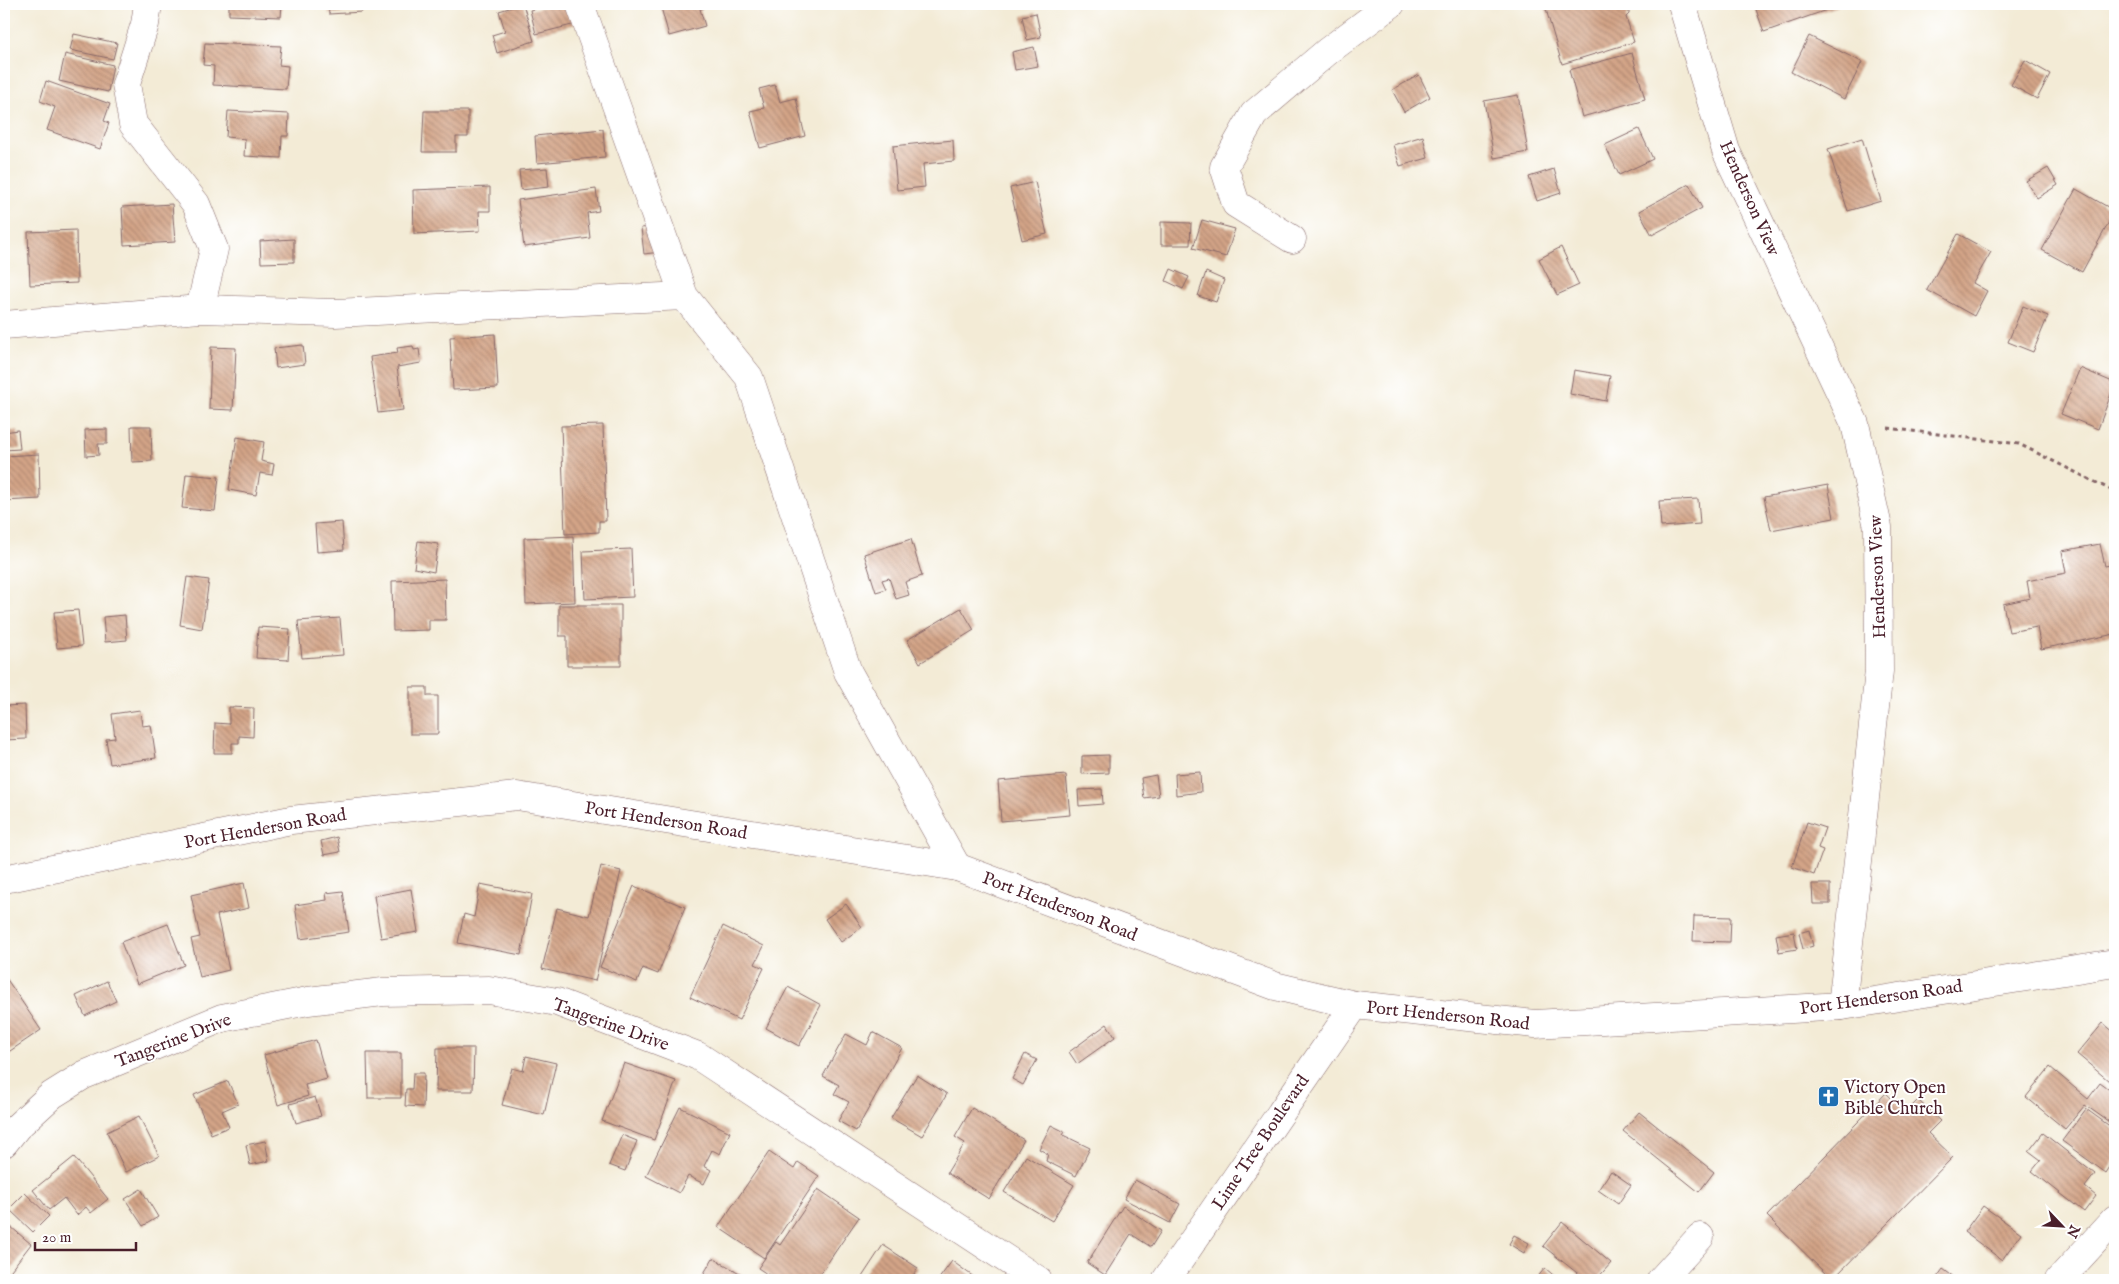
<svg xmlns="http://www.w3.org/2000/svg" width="2119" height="1284" font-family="'IM FELL English',serif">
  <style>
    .building { fill: url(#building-back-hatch) }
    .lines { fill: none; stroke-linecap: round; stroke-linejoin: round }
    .street-casing { stroke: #856667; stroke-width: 29 }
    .secondary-casing { stroke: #856667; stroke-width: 29 }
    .path { stroke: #856667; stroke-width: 3; stroke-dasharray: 4 4; stroke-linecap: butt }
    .street { stroke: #fff; stroke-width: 28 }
    .secondary { stroke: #fff; stroke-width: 28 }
    .labels { text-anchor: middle; stroke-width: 4; stroke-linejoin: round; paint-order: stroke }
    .street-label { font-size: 18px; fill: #4a1f2b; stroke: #fff }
    .poi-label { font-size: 18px; fill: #4a1f2b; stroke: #fff; text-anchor: start }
  </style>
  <defs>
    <pattern id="building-back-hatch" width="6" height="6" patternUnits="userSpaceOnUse" patternTransform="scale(1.25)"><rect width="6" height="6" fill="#d3a487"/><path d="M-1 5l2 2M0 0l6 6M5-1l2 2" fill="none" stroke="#ad856f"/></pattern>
  </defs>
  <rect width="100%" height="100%" fill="#fff"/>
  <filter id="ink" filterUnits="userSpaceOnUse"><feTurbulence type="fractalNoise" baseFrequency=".02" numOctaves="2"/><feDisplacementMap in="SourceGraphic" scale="10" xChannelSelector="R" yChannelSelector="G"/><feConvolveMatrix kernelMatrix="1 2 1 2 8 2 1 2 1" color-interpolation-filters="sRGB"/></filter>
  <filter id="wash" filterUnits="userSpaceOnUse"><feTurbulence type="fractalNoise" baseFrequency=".0096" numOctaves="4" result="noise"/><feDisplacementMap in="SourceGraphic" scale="20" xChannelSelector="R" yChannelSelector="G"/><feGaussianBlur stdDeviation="1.12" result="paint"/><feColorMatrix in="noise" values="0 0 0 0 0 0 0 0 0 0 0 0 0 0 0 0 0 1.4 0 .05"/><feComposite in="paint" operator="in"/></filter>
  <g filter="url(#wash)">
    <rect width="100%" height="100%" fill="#f3ebd6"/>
    <g id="blocks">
      <!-- building -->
      <path class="building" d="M229,4H282L281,17L229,15Z
        M328,4H362V12L329,14Z
        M523,4L534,41L497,53L492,35L505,31L499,11Z
        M555,4H575L580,23L536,34L530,10Z
        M660,4H717L700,9L705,26L669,36Z
        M1551,4H1629V14L1626,17L1634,42L1562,64L1545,6Z
        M1754,4H1837L1838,6L1764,32Z
        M1036,13L1041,37L1027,40L1022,16Z
        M74,34L117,43L113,59L70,50Z
        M1809,36L1862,62L1844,99L1791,72Z
        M205,43L281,46L279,65L288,66L286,89L213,85L214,66L203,65Z
        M1034,47L1038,66L1015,70L1012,52Z
        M1632,53L1645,99L1582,117L1569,70Z
        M65,54L113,65L108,92L59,81Z
        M2025,60L2050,74L2037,99L2011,85Z
        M1419,75L1430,97L1404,112L1392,90Z
        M46,81L110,104L104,121L109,123L100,149L47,130L55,107L40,101Z
        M775,85L780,102L796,98L805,136L760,148L750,111L764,108L759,89Z
        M1518,95L1528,152L1494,158L1484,101Z
        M228,111L289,114L288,136H282L281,158L244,156L245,139L226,137Z
        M424,111H468V137H456V152H422Z
        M603,129L605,157L537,163L535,136Z
        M1639,129L1653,159L1619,175L1605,145Z
        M1423,136L1428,158L1400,166L1393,145Z
        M1862,138L1881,201L1848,211L1828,149Z
        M953,140L954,161L923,164L925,187L897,190L893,146Z
        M547,168L549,187L521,190L519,170Z
        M2048,168L2058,185L2037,198L2026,181Z
        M1554,169L1561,193L1537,201L1529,177Z
        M1035,182L1047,234L1022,240L1010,188Z
        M1689,184L1702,208L1652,235L1639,211Z
        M490,187V211H479L480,231L414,234L413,190Z
        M596,189L599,211L587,213L590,238L524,247L518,200Z
        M2076,189L2115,211L2082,272L2042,250Z
        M172,204L175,242L124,245L122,207Z
        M1202,220L1235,229L1226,257L1193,248Z
        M1161,222L1191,223L1190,245H1161Z
        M665,225L668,251L644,254L641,228Z
        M76,230L77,283L30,285L28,232Z
        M1958,234L1991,252L1973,283L1987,291L1974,316L1927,290Z
        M294,239V262L261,263L260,241Z
        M1561,247L1579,285L1557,295L1539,259Z
        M1171,269L1189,277L1183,289L1166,281Z
        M1206,272L1224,280L1216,302L1198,296Z
        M2023,306L2048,316L2033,352L2008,342Z
        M495,334L498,388L453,390L450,337Z
        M303,345L305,364L276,368L274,348Z
        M413,346L414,350L419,349L421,363L397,367L403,410L378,413L370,357L398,353L397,348Z
        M211,347L236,348L233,410L209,409Z
        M2080,368L2115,383L2098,429L2061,414Z
        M1574,370L1610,376L1606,401L1570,394Z
        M603,425L606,521H599V532L565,534L561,426Z
        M131,426H151L152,461L132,462Z
        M107,429V444H98L99,455L86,456L85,430Z
        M18,430L20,449L4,450V432Z
        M237,437L264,442L261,461L274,464L272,475L260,473L256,495L229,490Z
        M39,454L40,499L4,501V456Z
        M186,474L219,477L215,511L182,508Z
        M1828,485L1834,518L1771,530L1764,497Z
        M1698,499L1700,524L1661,527L1659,501Z
        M342,522L344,550L317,552L315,524Z
        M573,536L575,602L526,604L524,538Z
        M911,539L922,576L905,582L909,595L896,599L889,578L882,580L886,589L876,592L864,554Z
        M418,541L438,544L434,572L414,568Z
        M2100,544L2105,566L2115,564V634L2041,649L2037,627L2009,632L2003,604L2030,598L2027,581L2066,573L2062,551Z
        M631,549L633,597L585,599L583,551Z
        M187,577L209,580L202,629L180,625Z
        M445,579L446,620H429V630L393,631L392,581Z
        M559,605H621V666H567V636H559Z
        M961,608L974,630L920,663L907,640Z
        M78,610L82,646L57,648L54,612Z
        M125,615L127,640L105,642L103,617Z
        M340,618L343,655L302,658L298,621Z
        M258,627L290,629L288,660L256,658Z
        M410,687H427V696H438V734H410Z
        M25,705L26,739L4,740V706Z
        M229,707L254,708L253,737L239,736V743H232V753H214L215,723L229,724Z
        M140,710L142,726L151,725L156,758L110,764L106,739L115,738L112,714Z
        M1109,755V773L1082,774V756Z
        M1200,772L1201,792L1176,795L1175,774Z
        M1066,775L1070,815L1001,821L998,781Z
        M1156,775L1159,796L1144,798L1141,778Z
        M1102,789L1103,804L1079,806L1078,790Z
        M1807,822L1825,828L1818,848L1823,850L1814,875L1792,867Z
        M337,837L340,852L324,855L321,841Z
        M601,866L621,871L595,981L542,969L557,908L589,916Z
        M244,883L249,908L217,915L229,970L200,977L191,939L200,937L191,895Z
        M480,884L532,894L521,955L458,943L464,914L474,917Z
        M1812,884H1830V904H1813Z
        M634,886L685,907L658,974L643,968L637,982L600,967Z
        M411,889L418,932L381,938L374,896Z
        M343,891L349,932L300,939L295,905L327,900L326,893Z
        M846,904L862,927L841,942L825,919Z
        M1694,916L1731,917L1730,942L1693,941Z
        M168,924L184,965L137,984L121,942Z
        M723,926L764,946L755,964L764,968L739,1020L690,997Z
        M1809,930L1813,946L1803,949L1799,933Z
        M1794,932L1797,949L1779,952L1776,935Z
        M4,975L41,1030L7,1053L4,1049Z
        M107,981L116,1001L85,1016L76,996Z
        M788,987L821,1005L799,1046L766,1028Z
        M2103,1023L2115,1033V1086L2077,1054Z
        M1107,1024L1115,1037L1077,1064L1069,1052Z
        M873,1032L902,1048L856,1131L838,1121L849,1102L834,1094L839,1085L823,1076L846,1034L867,1045Z
        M316,1040L327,1079L305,1085L308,1096L278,1105L264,1055Z
        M437,1048H474L473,1091H436Z
        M367,1053H401V1098H368Z
        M1025,1054L1037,1060L1023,1085L1012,1079Z
        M526,1056L556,1063L544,1115L502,1105L512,1068L523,1071Z
        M624,1063L676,1081L654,1140L602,1121Z
        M2050,1067L2088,1099L2100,1083L2115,1094V1126L2085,1105L2065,1129L2026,1097Z
        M413,1073H424L423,1107L405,1106L406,1089H412Z
        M917,1075L947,1094L922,1136L891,1118Z
        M228,1081L238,1104L222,1111L229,1127L211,1134L194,1095Z
        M1886,1093L1906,1112L1918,1100L1940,1121L1928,1133L1953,1157L1832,1280L1767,1216Z
        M315,1097L321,1116L296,1123L290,1104Z
        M680,1107L730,1132L720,1154L712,1150L704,1166L711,1170L704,1184L688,1176L679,1193L646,1176Z
        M972,1108L1024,1140L989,1199L947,1173L965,1143L955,1137Z
        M2086,1109L2115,1130V1159L2106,1173L2062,1141Z
        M1639,1112L1714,1172L1699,1192L1623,1131Z
        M139,1116L159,1156L126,1172L107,1132Z
        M1051,1125L1065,1132L1063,1135L1090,1148L1076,1176L1046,1161L1048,1154L1039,1149Z
        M2043,1133L2095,1174L2085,1187L2096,1196L2084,1212L2032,1171L2041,1160L2029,1151Z
        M622,1135L637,1141L625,1171L609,1165Z
        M265,1141L269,1161L250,1165L246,1145Z
        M769,1152L794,1169L798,1162L819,1176L764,1258L718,1227Z
        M1026,1156L1074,1185L1052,1221L1004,1192Z
        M74,1157L108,1199L91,1213L86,1207L77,1215L64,1198L49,1210L33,1190Z
        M1611,1171L1631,1185L1618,1204L1598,1190Z
        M1135,1180L1180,1204L1170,1223L1124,1199Z
        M141,1189L158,1217L143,1226L125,1199Z
        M818,1189L859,1217L816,1280H776L758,1268L776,1242L780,1245Z
        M25,1193L49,1216L33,1232L9,1209Z
        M1123,1206L1161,1231L1151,1247L1131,1234L1105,1275L1087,1263Z
        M1983,1206L2021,1233L2002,1260L1964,1232Z
        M4,1221L31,1244L8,1274L4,1270Z
        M1562,1222L1611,1263L1596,1280H1586L1543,1246Z
        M1514,1235L1529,1243L1524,1253L1509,1244Z
        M883,1245L918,1268L910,1280H860Z
        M713,1258L752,1280H700Z
        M952,1261L978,1280H938Z
        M1545,1268L1559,1280L1536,1279Z
        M1943,1269L1958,1280H1935Z"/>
    </g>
  </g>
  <g filter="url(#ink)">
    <use href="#blocks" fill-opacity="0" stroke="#856667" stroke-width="1"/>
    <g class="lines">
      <defs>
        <path id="street" d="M148,4L145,24L126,84L133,124L196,204L214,249L200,309
          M580,4L684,296L749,377L848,672L957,867
          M1682,4L1726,151L1855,424L1878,527L1879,671L1842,1006
          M1292,239L1236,204L1224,167L1254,114L1328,51L1391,4
          M4,325L200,309L335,313L684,296
          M4,1143L17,1127L52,1095L84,1075L222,1018L308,1001L383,992L489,990L557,1002L698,1056L1038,1280
          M1166,1280L1355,1005
          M1661,1280L1700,1237
          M2059,1280L2115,1219"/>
        <path id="secondary" d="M4,879L291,820L517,796L957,867L1275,986L1355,1005L1535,1024L1842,1006L2115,963"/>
      </defs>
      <!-- street casing -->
      <use href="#street" class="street-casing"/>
      <!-- secondary casing -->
      <use href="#secondary" class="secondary-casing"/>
      <!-- path -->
      <path class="path" d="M1888,428L2019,444L2115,492"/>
      <!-- street -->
      <use href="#street" class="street"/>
      <!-- secondary -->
      <use href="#secondary" class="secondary"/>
    </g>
  </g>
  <!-- icons -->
  <defs>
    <symbol id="church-square" viewBox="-11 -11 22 22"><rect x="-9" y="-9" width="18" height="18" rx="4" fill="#1f6fb2" stroke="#fff"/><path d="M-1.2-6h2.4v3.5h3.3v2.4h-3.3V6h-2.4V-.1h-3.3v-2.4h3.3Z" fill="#fff"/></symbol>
  </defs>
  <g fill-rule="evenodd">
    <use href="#church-square" x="1816" y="1084" width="25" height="25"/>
  </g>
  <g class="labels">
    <!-- street labels -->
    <g class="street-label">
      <text transform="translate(1750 198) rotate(66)" y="6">Henderson View</text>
      <text transform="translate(1877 577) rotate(-92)" y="6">Henderson View</text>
      <text transform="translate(666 820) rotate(9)" y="6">Port Henderson Road</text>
      <text transform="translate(265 828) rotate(-10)" y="6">Port Henderson Road</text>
      <text transform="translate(1060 906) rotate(21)" y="6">Port Henderson Road</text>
      <text transform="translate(1881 997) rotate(-8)" y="6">Port Henderson Road</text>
      <text transform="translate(1448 1015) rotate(6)" y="6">Port Henderson Road</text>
      <text transform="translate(611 1024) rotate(20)" y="6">Tangerine Drive</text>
      <text transform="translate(173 1040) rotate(-21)" y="6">Tangerine Drive</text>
      <text transform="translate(1260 1142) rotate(-56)" y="6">Lime Tree Boulevard</text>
    </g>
    <!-- poi labels -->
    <g class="poi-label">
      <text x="1844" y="1093">Victory Open<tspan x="1844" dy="21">Bible Church</tspan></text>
    </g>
  </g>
  <!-- margin -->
  <rect width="2119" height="1284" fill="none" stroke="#fff" stroke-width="20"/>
  <!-- north arrow -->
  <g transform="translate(2062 1226) rotate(115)" stroke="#ffffff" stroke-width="4" paint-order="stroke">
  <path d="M0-4L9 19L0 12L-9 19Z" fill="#4a1f2b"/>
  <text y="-8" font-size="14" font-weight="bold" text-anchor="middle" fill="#4a1f2b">N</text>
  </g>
  <!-- scale -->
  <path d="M35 1242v8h101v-8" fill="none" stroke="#4a1f2b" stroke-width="2.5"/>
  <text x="42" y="1242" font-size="15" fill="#4a1f2b" stroke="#ffffff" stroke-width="4" paint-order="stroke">20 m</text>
</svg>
